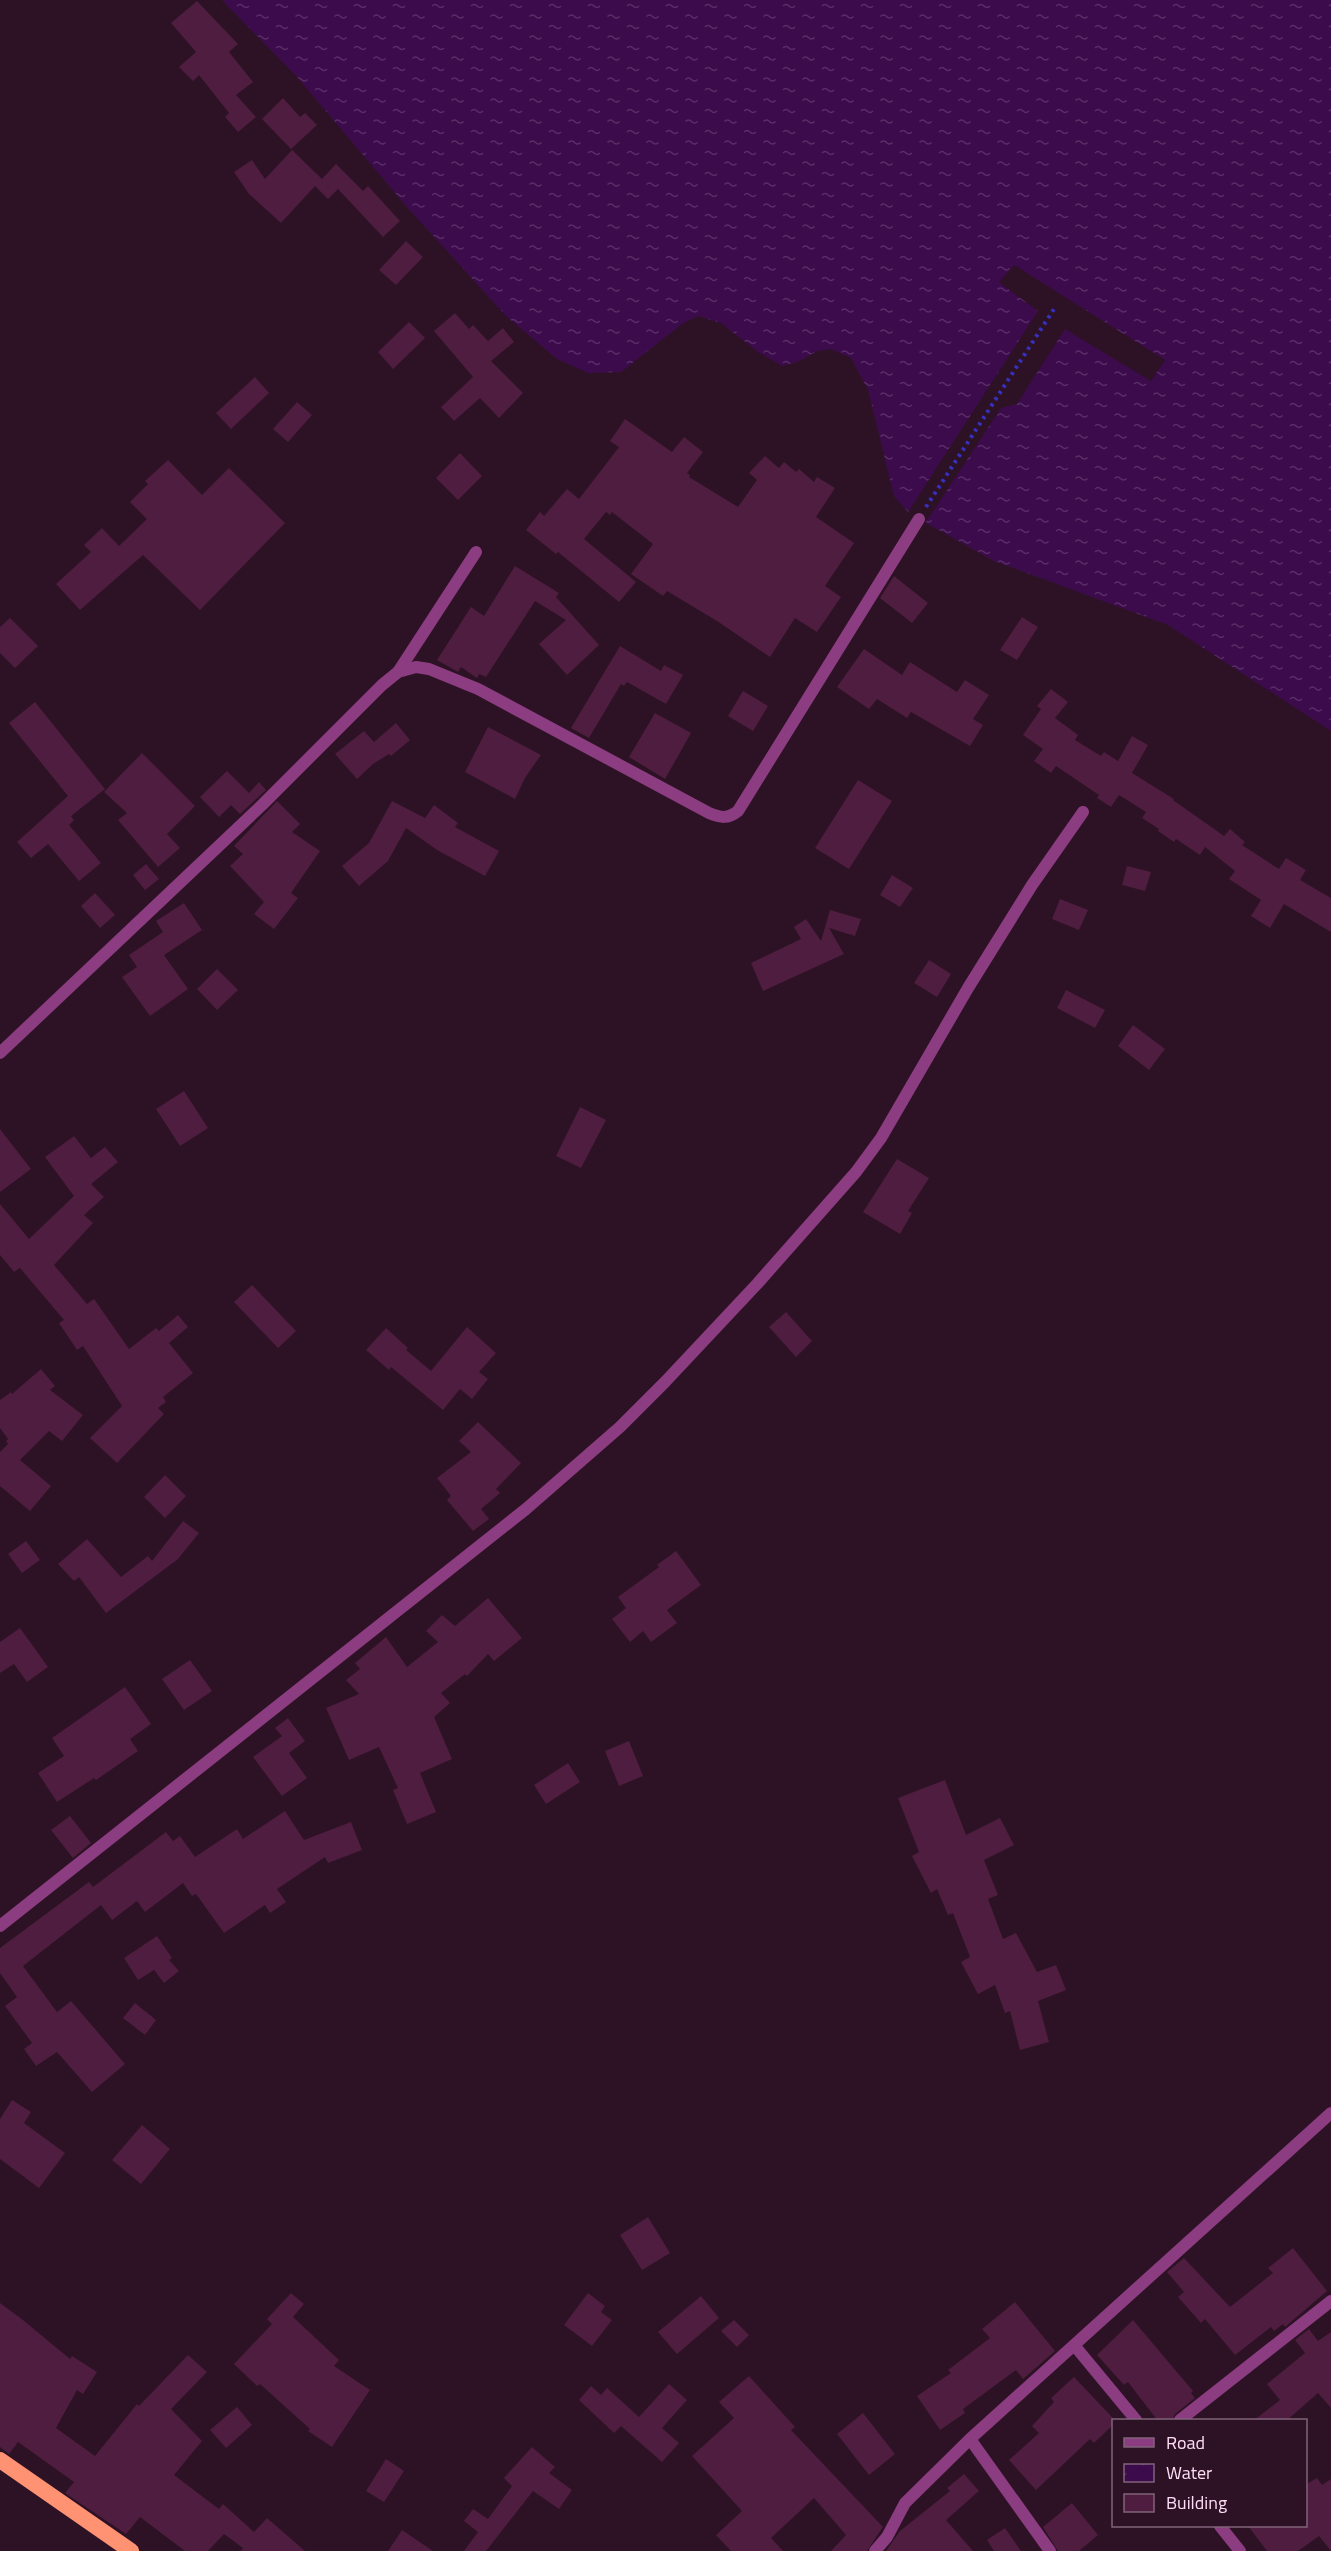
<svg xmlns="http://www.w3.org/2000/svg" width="1331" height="2551" font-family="'Titillium Web',sans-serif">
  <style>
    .water { fill: url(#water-ripples) }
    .pier { fill: #2d1225 }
    .building { fill: #4e1d3f }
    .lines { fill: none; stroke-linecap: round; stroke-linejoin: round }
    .path { stroke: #3730c0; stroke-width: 4; stroke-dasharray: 3 4.5; stroke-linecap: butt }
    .minor { stroke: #8c3c80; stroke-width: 12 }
    .tertiary { stroke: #8c3c80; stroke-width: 12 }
    .trunk { stroke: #ff9272; stroke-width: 16 }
  </style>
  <defs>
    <pattern id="water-ripples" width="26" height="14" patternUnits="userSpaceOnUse" patternTransform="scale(1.5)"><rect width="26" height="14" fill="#3c0b4c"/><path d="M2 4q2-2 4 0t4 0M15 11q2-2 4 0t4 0" fill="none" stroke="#592e67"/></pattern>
  </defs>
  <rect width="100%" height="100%" fill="#2d1225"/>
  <!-- water -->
  <path class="water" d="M222,0H1331V731L1168,625L994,561L919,519L908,512L894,496L868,390L851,358L831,349L817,351L800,361L782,366L758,352L721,323L698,316L682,324L621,372L588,373L557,359L507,317L407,207L297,77Z"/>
  <!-- pier -->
  <path class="pier" d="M1014,265L1165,360L1151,381L1065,329L1017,404L1001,408L926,522L908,512L1038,311L999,282Z"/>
  <!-- building -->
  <path class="building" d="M197,1L238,44L229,52L253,82L236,95L256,117L238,132L225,117L229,113L199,75L193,81L179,67L196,52L171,23Z
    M283,98L300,117L305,113L317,125L291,149L262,119Z
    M292,150L322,179L320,181L336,164L363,191L368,186L400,221L383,237L338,189L328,199L315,186L281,223L249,194L234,172L252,160L265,179Z
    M406,241L423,257L396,285L379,270Z
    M455,313L469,329L473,325L488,341L503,328L514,342L491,361L523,393L499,418L480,398L454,421L441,407L473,377L434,331Z
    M409,322L425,338L393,369L378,352Z
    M255,377L269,393L231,429L216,413Z
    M297,402L312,415L288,442L273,429Z
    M625,419L672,452L684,437L703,452L687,473L690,475L689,477L738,507L757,480L749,473L765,456L779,468L784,462L796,472L799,469L814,482L817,477L835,488L816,517L854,543L825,586L841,597L817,632L795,618L770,657L717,621L667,591L663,596L631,574L653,544L612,512L610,515L606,512L584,539L636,582L619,602L558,552L556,554L526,530L540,512L544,516L567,489L579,499L619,447L610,441Z
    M460,453L482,476L458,500L436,478Z
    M168,460L202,495L229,468L285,523L200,610L143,555L80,610L56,584L91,552L84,545L102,528L119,546L147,519L130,502L148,484L145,481Z
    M515,566L559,593L556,597L599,645L567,675L539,644L566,620L535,601L486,677L479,674L477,678L461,667L458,672L437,660L471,607L484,616Z
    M894,576L928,603L912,623L880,598Z
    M1022,617L1038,627L1017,660L1000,650Z
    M10,618L38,646L15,668L0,653V627Z
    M620,646L661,671L664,665L683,675L666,704L627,682L624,686L621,684L589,738L571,728Z
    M864,649L902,675L910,662L957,692L965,680L989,695L973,719L983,725L970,746L911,712L907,718L877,699L869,709L837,687Z
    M1051,689L1068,702L1055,718L1078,735L1075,740L1101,756L1104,752L1118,761L1132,736L1148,745L1132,773L1174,799L1173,800L1224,836L1230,829L1245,842L1242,845L1279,869L1286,858L1306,870L1300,880L1331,898V932L1284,904L1270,928L1251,916L1261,900L1229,879L1235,871L1205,847L1200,855L1176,839L1174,842L1158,831L1159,829L1142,818L1146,812L1119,795L1111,807L1097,798L1099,795L1056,766L1051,773L1034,761L1043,749L1023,735L1041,709L1037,706Z
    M743,691L768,706L753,731L728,716Z
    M35,702L105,789L71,816L74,820L69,825L101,863L79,881L48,844L31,858L17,842L68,796L9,723Z
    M655,713L691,733L665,779L629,757Z
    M396,723L410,740L391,756L389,754L373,764L357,779L335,754L364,731L374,742Z
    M488,727L541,755L525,778L515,799L465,772Z
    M142,753L195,806L167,834L180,848L158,867L118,820L127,813L104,792Z
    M227,771L249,793L259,782L266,790L240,814L231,805L219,817L200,797Z
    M858,780L892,801L849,869L815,848Z
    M277,801L300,824L292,832L320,851L291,893L298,898L274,929L254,914L264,902L230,866L243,854L234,846Z
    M392,801L425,818L434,805L458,823L455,827L499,851L485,876L437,850L406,828L388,861L359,886L342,866L369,843Z
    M146,864L159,879L145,890L133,875Z
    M1127,866L1151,872L1145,891L1122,885Z
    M892,875L913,888L900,907L880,895Z
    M95,893L115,915L100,928L81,906Z
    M1060,899L1088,910L1079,930L1052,919Z
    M184,903L202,930L164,955L188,989L150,1016L122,977L137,967L129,955L163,932L156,921Z
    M830,910L861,919L855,936L829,928L844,954L763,991L751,963L801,939L794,927L806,919L821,941Z
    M929,960L951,974L937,997L914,983Z
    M217,969L238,990L217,1010L197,989Z
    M1066,990L1105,1010L1095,1028L1057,1008Z
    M1133,1025L1165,1049L1149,1070L1118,1046Z
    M184,1091L208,1128L180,1146L156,1109Z
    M580,1107L606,1120L581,1168L556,1156Z
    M0,1129L31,1169L0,1192Z
    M74,1136L91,1158L105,1147L118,1162L91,1184L104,1197L84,1215L93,1223L54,1265L87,1304L94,1299L129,1349L156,1328L159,1331L178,1315L188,1327L169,1343L193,1373L163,1397L166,1402L158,1408L164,1414L117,1463L90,1438L122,1406L83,1346L77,1350L59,1323L64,1320L20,1268L14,1272L0,1255V1204L29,1239L74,1196L45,1157Z
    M897,1159L929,1178L908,1211L912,1213L900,1234L863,1212Z
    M252,1285L296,1331L278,1348L234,1302Z
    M786,1312L812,1341L796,1357L769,1327Z
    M467,1327L496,1353L479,1372L488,1379L472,1399L460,1389L443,1410L391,1367L389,1370L366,1350L386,1328L408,1348L406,1350L431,1371Z
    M41,1369L55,1386L50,1390L83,1415L62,1441L49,1431L20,1460L51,1486L30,1511L0,1486V1452L8,1444L6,1441L8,1439L0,1428V1400L11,1392L12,1394Z
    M478,1422L521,1463L496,1489L500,1493L481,1509L489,1519L473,1531L447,1500L451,1496L437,1478L471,1452L459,1441Z
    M165,1475L186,1496L165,1518L144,1497Z
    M183,1521L199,1533L178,1559L106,1613L79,1577L74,1581L58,1564L87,1539L121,1577L148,1556L152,1561Z
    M26,1541L40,1560L22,1573L8,1554Z
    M676,1551L701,1585L667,1610L677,1623L651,1642L643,1631L630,1642L612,1619L626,1608L618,1597L659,1567L657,1565Z
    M488,1598L522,1638L494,1661L488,1654L467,1676L465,1674L441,1693L450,1703L434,1717L452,1759L420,1773L436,1812L407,1824L393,1790L398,1788L379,1747L349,1760L326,1708L359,1694L346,1680L360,1669L355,1663L386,1637L407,1667L438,1642L426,1631L442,1615L455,1626Z
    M20,1628L48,1667L27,1682L14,1664L0,1673V1642Z
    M190,1660L212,1691L184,1710L162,1679Z
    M125,1687L151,1724L130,1739L138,1751L96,1780L94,1778L57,1802L38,1773L64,1756L52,1738Z
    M288,1718L305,1741L289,1753L307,1778L282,1796L253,1757L282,1736L275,1728Z
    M629,1741L643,1776L619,1786L605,1751Z
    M568,1763L580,1782L546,1804L534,1785Z
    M945,1780L966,1835L1000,1818L1014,1845L984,1860L998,1895L988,1899L1003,1939L1016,1933L1037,1972L1056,1965L1066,1990L1038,2001L1049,2042L1020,2050L1010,2011L1005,2013L995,1985L978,1994L961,1962L970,1957L953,1913L948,1915L937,1889L931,1893L912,1856L919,1852L898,1798Z
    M285,1811L304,1840L351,1822L362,1850L328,1863L325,1857L277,1889L286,1902L270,1913L265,1905L224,1933L196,1894L192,1896L183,1883L145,1912L137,1901L112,1920L101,1905L23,1966L57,2012L71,2001L125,2064L92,2092L57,2052L36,2066L24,2049L32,2043L5,2006L17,1997L0,1973V1948L89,1882L93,1887L166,1832L173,1841L180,1836L195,1857L237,1829L243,1839Z
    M70,1816L91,1843L73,1858L51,1830Z
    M157,1936L172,1958L169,1960L179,1971L164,1983L154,1970L138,1980L124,1958Z
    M135,2003L156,2020L145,2035L123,2018Z
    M12,2100L31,2112L24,2123L65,2153L39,2188L0,2159V2119Z
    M142,2125L170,2149L141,2184L112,2160Z
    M648,2217L670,2253L642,2270L620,2235Z
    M1293,2248L1327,2291L1285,2327L1283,2324L1274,2331L1271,2327L1235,2355L1205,2319L1201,2323L1178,2297L1184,2292L1167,2272L1184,2258L1230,2307L1273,2273L1268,2268Z
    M291,2293L304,2304L293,2317L339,2360L334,2366L370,2390L332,2447L308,2431L310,2429L260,2384L257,2386L234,2364L272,2324L267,2319Z
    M588,2293L605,2306L601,2312L612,2320L592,2346L564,2325Z
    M701,2296L719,2318L677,2354L658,2332Z
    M1015,2302L1055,2351L1023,2379L1016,2370L963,2409L965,2413L940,2430L917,2396L951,2373L948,2370L990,2338L982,2329Z
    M0,2303L23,2320L70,2359L72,2356L97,2372L83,2394L77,2390L56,2428L95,2456L137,2404L139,2406L188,2355L207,2372L171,2409L202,2441L174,2475L219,2509L223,2504L254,2532L267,2518L305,2551H241L243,2548L224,2534L208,2551H185L140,2517L126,2534L65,2493L74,2482L18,2442L9,2454L0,2447Z
    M734,2320L749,2335L737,2347L721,2331Z
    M1133,2320L1193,2391L1191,2393L1195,2398L1175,2414L1172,2421H1158L1128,2382L1124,2385L1097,2355Z
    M1309,2329L1318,2341L1331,2332V2408L1318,2393L1286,2421H1253L1280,2400L1267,2384L1305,2353L1295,2340Z
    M749,2376L795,2427L791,2430L883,2527L867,2551H831L846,2535L814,2498L771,2538L783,2551H731L716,2535L742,2511L692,2456L734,2418L719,2402Z
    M1074,2377L1113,2418V2425L1094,2443L1090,2439L1036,2490L1009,2460L1039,2433L1032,2426L1054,2402L1051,2398Z
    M669,2384L687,2400L662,2428L679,2443L662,2462L621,2426L614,2433L579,2400L591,2386L601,2395L607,2388L639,2417Z
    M237,2407L252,2425L226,2448L210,2430Z
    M863,2413L895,2454L869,2475L837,2434Z
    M532,2447L555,2467L549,2473L572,2490L559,2509L533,2491L486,2551H464L478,2532L464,2521L473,2509L488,2519L512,2486L504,2478Z
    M386,2459L404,2471L384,2502L366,2491Z
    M964,2474L979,2491L946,2520L973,2551H886L900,2531L950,2491L947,2488Z
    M1317,2478L1322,2485L1331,2479V2551L1319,2536L1298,2551H1267L1248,2526H1305V2485Z
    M1072,2503L1098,2535L1079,2551H1058L1043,2527Z
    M1005,2528L1021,2551H994L987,2540Z
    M402,2530L433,2551H388Z"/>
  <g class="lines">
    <!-- path -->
    <path class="path" d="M926,507L1054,309"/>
    <!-- minor -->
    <path class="minor" d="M398,672L476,552
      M0,1926L526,1509L620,1427L665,1382L757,1284L856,1172L881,1138L968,988L1032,885L1083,812
      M1074,2345L1136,2420
      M1180,2420L1331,2301
      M970,2439L1050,2551
      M1220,2526L1240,2551
      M875,2551L887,2537L905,2503L970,2439L1331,2113"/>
    <!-- tertiary -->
    <path class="tertiary" d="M0,1053L262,805L382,685L398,672L416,667L429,669L478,689L709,813C721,818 728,819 738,811L919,519"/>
    <!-- trunk -->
    <path class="trunk" d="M0,2460L131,2551"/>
  </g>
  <!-- legend -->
  <rect x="1112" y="2419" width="195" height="108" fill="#2d1225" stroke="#816379" stroke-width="1.5"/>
  <rect x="1124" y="2438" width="30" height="9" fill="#8c3c80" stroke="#816379" stroke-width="1.5"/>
  <text x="1166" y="2449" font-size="18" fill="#ffddf7">Road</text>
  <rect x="1124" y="2464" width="30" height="18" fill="url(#water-ripples)" stroke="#816379" stroke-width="1.5"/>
  <text x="1166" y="2479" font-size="18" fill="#ffddf7">Water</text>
  <rect x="1124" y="2494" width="30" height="18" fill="#4e1d3f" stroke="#816379" stroke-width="1.5"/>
  <text x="1166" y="2509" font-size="18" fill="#ffddf7">Building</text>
</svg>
